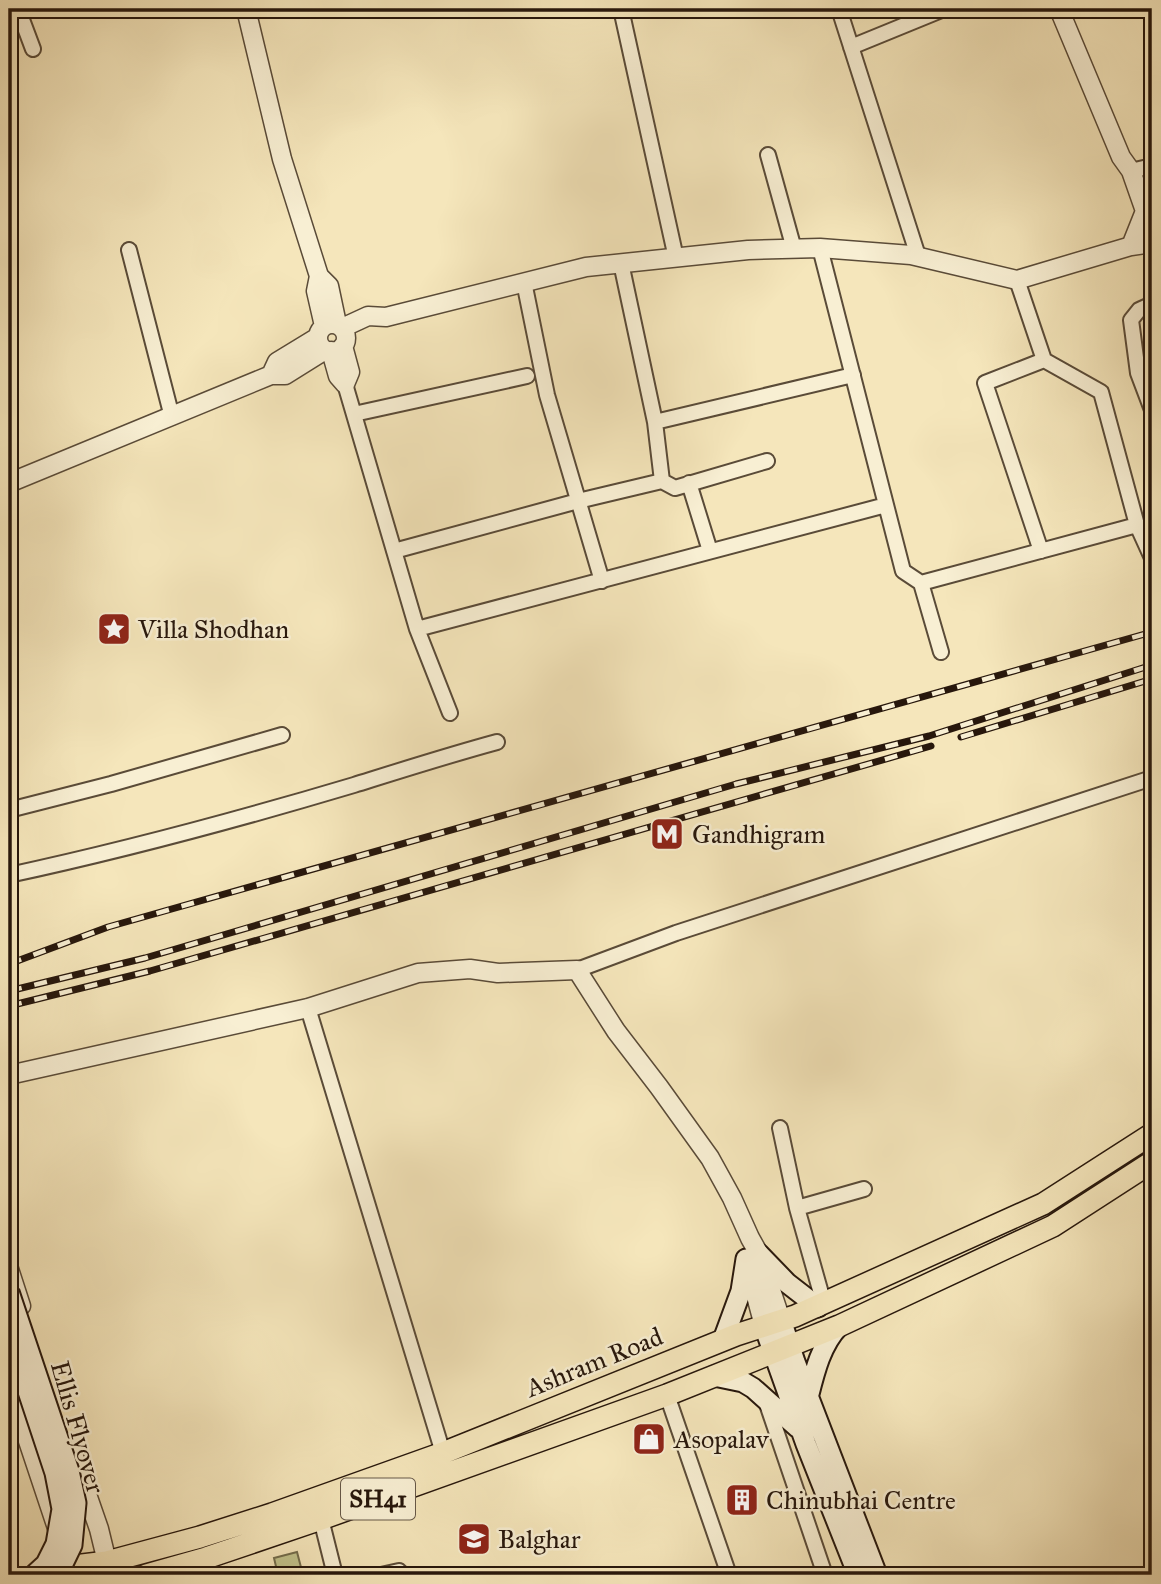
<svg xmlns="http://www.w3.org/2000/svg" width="1161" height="1584" font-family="'IM FELL Great Primer',serif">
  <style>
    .green { fill: #c2c38c; stroke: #746d4c; stroke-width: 2 }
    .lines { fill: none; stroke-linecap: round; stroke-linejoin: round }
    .minor-casing { stroke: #5a4b38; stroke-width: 18 }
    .tertiary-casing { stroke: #5a4b38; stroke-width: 21 }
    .secondary-casing { stroke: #27170c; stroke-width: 23 }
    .primary-casing { stroke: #27170c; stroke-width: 24 }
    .minor { stroke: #f8efd3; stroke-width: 14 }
    .tertiary { stroke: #f8efd3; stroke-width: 18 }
    .secondary { stroke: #f8efd3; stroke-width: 19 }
    .primary { stroke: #f5e6bb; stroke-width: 21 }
    .rail-casing { stroke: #27170c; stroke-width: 7 }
    .rail { stroke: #f8efd3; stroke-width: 4.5; stroke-dasharray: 13; stroke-linecap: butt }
    .secondary-bridge-casing { stroke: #27170c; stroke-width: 23; stroke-linecap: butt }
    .secondary-bridge { stroke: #f8efd3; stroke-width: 19 }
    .labels { text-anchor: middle; stroke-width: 5; stroke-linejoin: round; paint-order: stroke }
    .shield { fill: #f8efd3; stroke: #665848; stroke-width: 2 }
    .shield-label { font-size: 24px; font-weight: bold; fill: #27170c }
    .poi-label { font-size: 26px; fill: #27170c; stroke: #f8efd3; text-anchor: start }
    .street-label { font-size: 26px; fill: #27170c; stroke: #f8efd3 }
  </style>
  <rect width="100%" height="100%" fill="#f5e6bb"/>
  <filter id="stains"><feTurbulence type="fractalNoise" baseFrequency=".00286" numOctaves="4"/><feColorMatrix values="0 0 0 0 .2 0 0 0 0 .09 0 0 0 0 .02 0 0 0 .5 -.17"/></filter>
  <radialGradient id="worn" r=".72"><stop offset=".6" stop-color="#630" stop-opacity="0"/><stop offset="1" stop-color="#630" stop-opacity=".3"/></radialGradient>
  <!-- green -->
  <path class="green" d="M297,1552L303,1575H278L274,1558Z"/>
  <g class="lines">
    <defs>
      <path id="minor" d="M18,9L33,49
        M621,9L676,258
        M839,9L918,256
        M851,47L944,9
        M768,155L794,249
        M1131,171L1152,166
        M820,248L903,571L921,583L1137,525
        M129,250L172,417
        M621,263L655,422L662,481L675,488L767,461
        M1017,280L1044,360L1101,392L1137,525L1152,558
        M524,282L547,395L602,581
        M1152,304L1139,310L1131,320L1138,373L1152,410
        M345,384L417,629L450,713
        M354,414L527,376
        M655,422L853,375
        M689,483L710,551
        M394,551L578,501L662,481
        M1041,551L985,383L1044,360
        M921,583L941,652
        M417,629L886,505
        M9,810L111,784L282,735
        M9,875C125,850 240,819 354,785C402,770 449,755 497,742
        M577,970L676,933L1152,778
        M308,1008L443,1453
        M780,1128L797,1208
        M824,1304L797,1208L864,1189
        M667,1395L729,1575
        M766,1401L825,1575
        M321,1519L335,1575
        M381,1575L399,1571L400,1575"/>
      <path id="tertiary" d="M246,9L282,159L319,276L329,286L337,324
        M1059,9L1121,157L1131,171L1145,211L1131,246
        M319,276L316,291L324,326
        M318 338a14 14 0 1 1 28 0a14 14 0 1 1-28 0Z
        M342,328L368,316L386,317L586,267L748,250L820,248L911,255L1017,280L1131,246L1152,243
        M331,351L338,376L345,384L350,372L343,346
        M271,375L277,362L318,337
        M9,483L271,375H285L325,350
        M9,1075L308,1008L418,973L470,969L498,973L577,970L616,1031L659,1087L710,1158L732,1198L750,1238L759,1254L781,1320
        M747,1262L764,1326
        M9,1269L21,1306
        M9,1384L59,1534
        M72,1451L99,1529L107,1562"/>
      <path id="secondary" d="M759,1254L787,1283L818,1307
        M781,1320L795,1362L877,1575
        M764,1326L806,1444L858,1575
        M723,1340L741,1291L746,1259
        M714,1376L743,1382L753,1388L798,1428
        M808,1398C814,1374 821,1344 839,1326"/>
      <path id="primary" d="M46,1572L74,1566L107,1562L200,1537L272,1514L443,1453L736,1335L795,1316L1043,1204L1152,1134
        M146,1575L206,1558L321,1519L667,1395L839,1326L1053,1226L1152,1162"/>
    </defs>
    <!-- minor casing -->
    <use href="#minor" class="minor-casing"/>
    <!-- tertiary casing -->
    <use href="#tertiary" class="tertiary-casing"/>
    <!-- secondary casing -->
    <use href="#secondary" class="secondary-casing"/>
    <!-- primary casing -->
    <use href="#primary" class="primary-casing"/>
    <!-- minor -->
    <use href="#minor" class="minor"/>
    <!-- tertiary -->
    <use href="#tertiary" class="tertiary"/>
    <!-- secondary -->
    <use href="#secondary" class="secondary"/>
    <!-- primary -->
    <use href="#primary" class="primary"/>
    <defs>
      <path id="rail" d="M961,737L1152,679
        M9,964L108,927L1152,632
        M9,991L145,958L736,784L929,736L1152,665
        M9,1006L150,971L931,746"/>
    </defs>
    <!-- rail casing -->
    <use href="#rail" class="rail-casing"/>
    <!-- rail -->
    <use href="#rail" class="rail"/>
    <defs>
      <path id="secondary-bridge" d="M9,1292L69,1471L76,1503L72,1545L59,1572L56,1575
        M9,1334L55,1473L62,1509L56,1544L46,1564L34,1575"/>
    </defs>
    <!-- secondary-bridge casing -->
    <use href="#secondary-bridge" class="secondary-bridge-casing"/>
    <!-- secondary-bridge -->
    <use href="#secondary-bridge" class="secondary-bridge"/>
  </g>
  <!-- icons -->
  <defs>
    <symbol id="sight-square" viewBox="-11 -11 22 22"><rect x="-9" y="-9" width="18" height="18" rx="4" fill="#8f2418" stroke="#f8efd3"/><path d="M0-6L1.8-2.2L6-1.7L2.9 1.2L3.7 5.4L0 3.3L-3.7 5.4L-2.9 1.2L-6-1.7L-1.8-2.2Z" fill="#fff"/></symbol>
    <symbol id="metro-square" viewBox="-11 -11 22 22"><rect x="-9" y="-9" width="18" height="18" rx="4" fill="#8f2418" stroke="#f8efd3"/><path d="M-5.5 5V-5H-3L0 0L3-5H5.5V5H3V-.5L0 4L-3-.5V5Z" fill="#fff"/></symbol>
    <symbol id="shop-square" viewBox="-11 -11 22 22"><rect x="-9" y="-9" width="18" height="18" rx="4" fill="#8f2418" stroke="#f8efd3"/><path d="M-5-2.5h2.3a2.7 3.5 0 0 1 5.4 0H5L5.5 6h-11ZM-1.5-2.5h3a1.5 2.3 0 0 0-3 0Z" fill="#fff"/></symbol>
    <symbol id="building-square" viewBox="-11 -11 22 22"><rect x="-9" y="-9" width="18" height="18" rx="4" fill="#8f2418" stroke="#f8efd3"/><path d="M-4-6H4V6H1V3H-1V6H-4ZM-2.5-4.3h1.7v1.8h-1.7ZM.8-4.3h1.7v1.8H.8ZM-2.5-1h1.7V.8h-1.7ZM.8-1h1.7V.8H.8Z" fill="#fff"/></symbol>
    <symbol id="school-square" viewBox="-11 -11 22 22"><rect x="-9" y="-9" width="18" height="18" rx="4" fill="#8f2418" stroke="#f8efd3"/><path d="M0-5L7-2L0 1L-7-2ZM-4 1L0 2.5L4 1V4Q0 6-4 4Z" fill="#fff"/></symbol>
  </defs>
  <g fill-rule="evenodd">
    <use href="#sight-square" x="95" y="610" width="38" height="38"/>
    <use href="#metro-square" x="648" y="815" width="38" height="38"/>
    <use href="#shop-square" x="630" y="1420" width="38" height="38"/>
    <use href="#building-square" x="723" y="1481" width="38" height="38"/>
    <use href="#school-square" x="455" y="1520" width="38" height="38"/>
  </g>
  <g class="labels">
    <!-- shield labels -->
    <rect class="shield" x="341" y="1478.5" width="74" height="41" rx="5"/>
    <g class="shield-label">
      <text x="378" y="1507">SH41</text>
    </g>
    <!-- poi labels -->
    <g class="poi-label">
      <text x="138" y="638">Villa Shodhan</text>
      <text x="692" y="843">Gandhigram</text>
      <text x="674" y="1448">Asopalav</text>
      <text x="766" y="1509">Chinubhai Centre</text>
      <text x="498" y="1548">Balghar</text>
    </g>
    <!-- street labels -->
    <g class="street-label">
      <text transform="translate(594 1362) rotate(-22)" y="9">Ashram Road</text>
      <text transform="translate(78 1427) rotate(74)" y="9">Ellis Flyover</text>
    </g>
  </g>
  <!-- margin -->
  <rect width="1161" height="1584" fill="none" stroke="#f5e6bb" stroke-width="35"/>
  <rect x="10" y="10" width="1140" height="1563" fill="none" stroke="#27170c" stroke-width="3.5"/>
  <rect x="18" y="18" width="1126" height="1549" fill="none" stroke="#27170c" stroke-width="2"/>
  <rect width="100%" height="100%" filter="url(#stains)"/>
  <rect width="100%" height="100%" fill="url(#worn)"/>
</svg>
